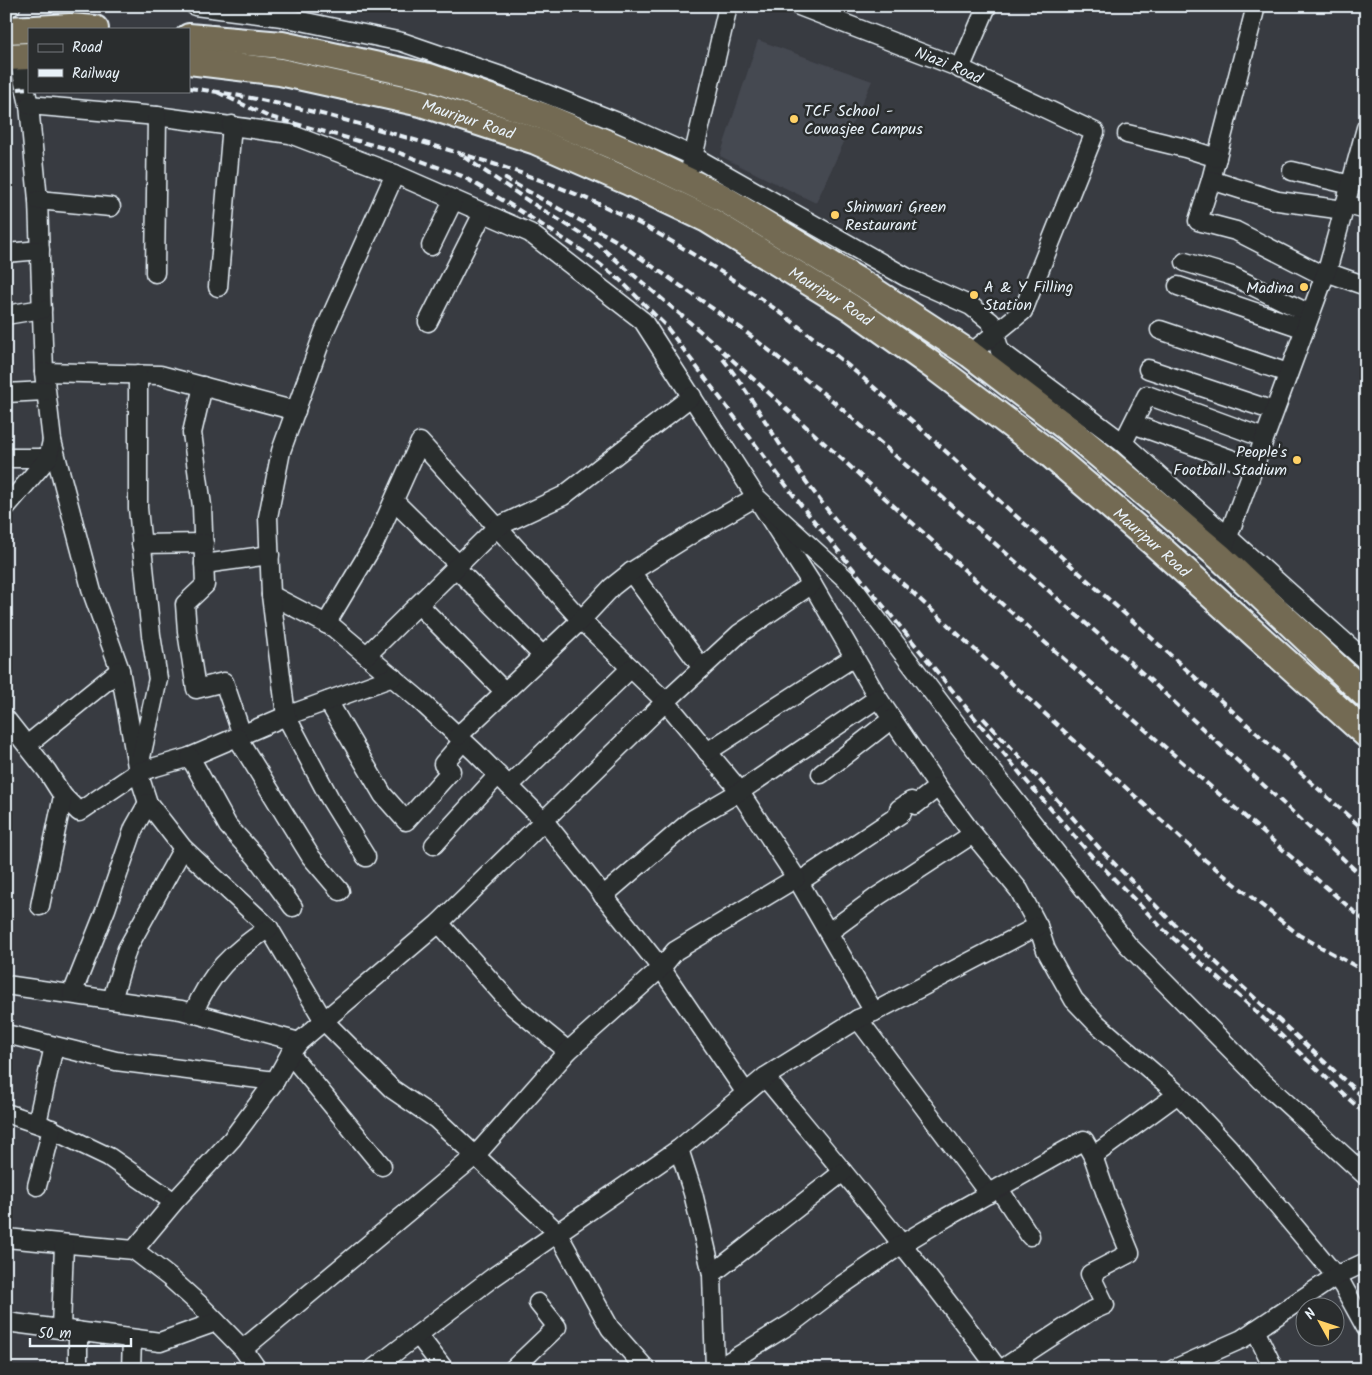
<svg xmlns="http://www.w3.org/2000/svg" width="1372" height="1375" font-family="Kalam,sans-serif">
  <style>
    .built { fill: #454851 }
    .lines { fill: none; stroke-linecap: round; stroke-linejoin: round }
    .minor-casing { stroke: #e8f1f8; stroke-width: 21 }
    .highway-casing { stroke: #e8f1f8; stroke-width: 30 }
    .minor { stroke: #2a2d2e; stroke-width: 18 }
    .highway { stroke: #736b52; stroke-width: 26 }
    .rail { stroke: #e8f1f8; stroke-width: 4; stroke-dasharray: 8 4; stroke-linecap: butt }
    .poi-dot { fill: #ffd166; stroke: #2a2d2e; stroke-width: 2 }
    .labels { text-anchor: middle; stroke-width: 5; stroke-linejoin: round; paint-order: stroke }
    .street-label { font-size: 16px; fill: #e8f1f8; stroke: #2a2d2e }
    .poi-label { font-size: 16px; fill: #e8f1f8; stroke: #2a2d2e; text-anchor: start }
  </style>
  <rect width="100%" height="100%" fill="#383b41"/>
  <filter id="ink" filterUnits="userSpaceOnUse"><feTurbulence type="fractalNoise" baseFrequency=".02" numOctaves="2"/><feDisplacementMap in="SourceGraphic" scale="10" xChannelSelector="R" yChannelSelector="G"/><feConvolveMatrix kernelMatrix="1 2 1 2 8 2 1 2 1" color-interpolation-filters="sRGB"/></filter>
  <g filter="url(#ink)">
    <!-- built -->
    <path class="built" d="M758,40L872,81L816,203L720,156Z"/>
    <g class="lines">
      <defs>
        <g id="minor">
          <path d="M195,6L282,17L402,42L504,77L615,121L693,156L906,277L971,306L991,322L1000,351L1123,443L1366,661"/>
          <path id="s1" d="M799,6L955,66L1095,132L1023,311L970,354"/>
          <path d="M1256,6L1211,180L1198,221L1236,231L1324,276"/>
          <path d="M6,7L11,6"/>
          <path d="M18,56L29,105L38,200L44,372L52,441L92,592L120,670L138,772L148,803L183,848L269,928L324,1021L392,1089L436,1119L557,1232L610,1328L646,1369"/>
          <path d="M960,69L987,6"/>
          <path d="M29,105L157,116L290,134L395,174L530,233L643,321L812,584L878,698L938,787L969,829L1019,890L1038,926L1046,950L1074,1000L1096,1023L1178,1094L1229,1148L1336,1276L1343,1286L1366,1328"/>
          <path d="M1127,134L1185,148L1217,158"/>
          <path d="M691,166L728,6"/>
          <path d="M1292,171L1351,185"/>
          <path d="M1211,180L1278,201L1344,210"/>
          <path d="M38,200L111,207"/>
          <path d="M1345,204L1366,210"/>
          <path d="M431,246L453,201"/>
          <path d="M6,253L40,250"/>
          <path d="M1185,262L1232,276L1310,314"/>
          <path d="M1326,272L1366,286"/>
          <path d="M155,273L157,116"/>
          <path d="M1178,286L1305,329"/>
          <path d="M218,287L232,125"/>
          <path d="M6,315L42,309"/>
          <path d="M428,322L483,213"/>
          <path d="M1160,330L1288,373"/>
          <path d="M1148,369L1274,411"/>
          <path d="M44,372L160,375L296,411"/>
          <path d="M138,374V508L151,635L158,679L140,762"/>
          <path d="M203,386L192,433L202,506L205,585L185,604L187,631L196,689L224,682L242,735"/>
          <path d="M6,393L45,391"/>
          <path d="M1133,424L1253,467"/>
          <path d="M1123,443L1147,395L1264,438"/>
          <path d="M6,458H48"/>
          <path d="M394,501L459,565"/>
          <path d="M6,507L48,458L52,441"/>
          <path d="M141,544L204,543"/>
          <path d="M1225,545L1329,264L1366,128"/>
          <path d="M204,564L270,555"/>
          <path d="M456,568L543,656"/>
          <path d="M631,572L702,668"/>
          <path d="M271,595L334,628L417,698L475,752L545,822L661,968L746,1093"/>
          <path d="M419,605L505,692"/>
          <path d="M326,624L375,542L420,442L581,620L666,702L735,785L799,882L874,1012"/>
          <path d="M367,655L497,527L563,496L692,396"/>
          <path d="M328,701L383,795L406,821L451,771L443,764L463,741"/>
          <path d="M6,719L47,771L63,796L79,812L138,772L190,757L286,716L393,677"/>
          <path d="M458,736L581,620L612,587L631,572L695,532L756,497L849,582L982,758L1128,945L1260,1079L1366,1176"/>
          <path d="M237,737L311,857L340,891"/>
          <path d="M27,745L120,670"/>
          <path d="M707,752L854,657"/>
          <path d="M190,757L228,826L256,857L293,907"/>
          <path d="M821,774L892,719"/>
          <path d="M509,786L631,668"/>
          <path d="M434,845L498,775"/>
          <path d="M366,857L329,797L286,716L271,595L268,517L281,451L324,332L395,174"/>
          <path d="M799,882L902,813L899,809L911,801L915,805L938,787"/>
          <path d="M603,896L693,819L739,792L878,698"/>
          <path d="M40,906L63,796"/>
          <path d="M439,923L513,1006L568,1051"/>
          <path d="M829,932L878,896L973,834"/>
          <path d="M6,985L181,1010L299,1042"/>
          <path d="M72,994L106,909L134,828L148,803"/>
          <path d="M112,1000L127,949L183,848"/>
          <path d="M193,1014C210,973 232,952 269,928"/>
          <path d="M858,1019L989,1194"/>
          <path d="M6,1034L116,1061L275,1081"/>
          <path d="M290,1054L382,1166"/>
          <path d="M765,1077C844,1173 924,1268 998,1369"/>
          <path d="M6,1113L44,1126L109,1157L174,1202"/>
          <path d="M37,1123L54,1046"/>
          <path d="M679,1149L693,1193L712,1274L715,1369"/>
          <path d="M37,1186L52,1129"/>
          <path d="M999,1189L1030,1236"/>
          <path d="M6,1238L134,1250L169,1277L199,1304L243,1349L257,1369"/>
          <path d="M134,1250L174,1202L232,1139L275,1081L290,1054L299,1042L439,923L661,706L739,634L812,584"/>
          <path d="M712,1274L843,1172"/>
          <path d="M6,1322L160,1342L216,1322"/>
          <path d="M61,1329L64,1244"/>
          <path d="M1255,1330L1274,1369"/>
          <path d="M418,1335L444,1369"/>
          <path d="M243,1349L475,1156L568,1051L661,968L675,951L796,878"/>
          <path d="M78,1369V1331"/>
          <path d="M131,1369L132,1339"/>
          <path d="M373,1369L492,1278L679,1149L765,1077L858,1019L874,1012L1038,926"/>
          <path d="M513,1369L557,1327L538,1303"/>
          <path d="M717,1369L792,1323L842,1285L902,1244L947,1217L1084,1140L1093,1156L1178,1094"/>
          <path d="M1002,1369L1089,1312L1105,1305L1090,1274L1130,1253L1107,1197L1093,1156"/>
          <path d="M1174,1369L1242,1339L1336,1276L1366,1262"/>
        </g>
        <g id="highway">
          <path d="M35,29L70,27L95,29"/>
          <path d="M6,30L29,29"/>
          <path d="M189,37L282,45L429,77L545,117L632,154L721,197L866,286L970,354L1071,431L1220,557L1366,695"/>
          <path d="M6,57L29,56"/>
          <path id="s2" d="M189,61L280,72L421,103L536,141L627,181L707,219L850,307L936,368L1050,454L1155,544L1366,734"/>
        </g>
      </defs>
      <!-- minor casing -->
      <use href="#minor" class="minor-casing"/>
      <!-- highway casing -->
      <use href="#highway" class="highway-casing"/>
      <!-- minor -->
      <use href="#minor" class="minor"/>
      <!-- highway -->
      <use href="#highway" class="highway"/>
      <!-- rail -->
      <path class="rail" d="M189,88C269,98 348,120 425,143C508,167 589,194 664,237C723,271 781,311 834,354C897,405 956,461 1016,516C1133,621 1249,726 1366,832
        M6,90L29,88
        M217,92L267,116L391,150L462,176L514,207L584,252L619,279L665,325L801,505L1023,777L1089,853L1164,930L1249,1005L1366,1115
        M464,157L530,202L596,243L707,337L1033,632L1366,922
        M504,178L615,240L742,329L833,401L1148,678L1366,880
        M723,359C745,387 762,417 781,446C801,475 821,503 844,530L1205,860L1299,935L1366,972
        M983,718L1017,754L1101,850L1172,922L1366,1100"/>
    </g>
  </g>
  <!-- markers -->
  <g class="poi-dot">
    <circle cx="794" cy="119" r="5"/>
    <circle cx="835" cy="215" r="5"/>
    <circle cx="1304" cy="287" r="5"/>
    <circle cx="974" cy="295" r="5"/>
    <circle cx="1297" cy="460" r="5"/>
  </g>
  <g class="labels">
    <!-- street labels -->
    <g class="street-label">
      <text dy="6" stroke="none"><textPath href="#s1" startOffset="161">Niazi Road</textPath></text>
      <text dy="6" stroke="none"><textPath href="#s2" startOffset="286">Mauripur Road</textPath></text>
      <text dy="6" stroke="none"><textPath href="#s2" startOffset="691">Mauripur Road</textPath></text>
      <text dy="6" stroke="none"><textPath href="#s2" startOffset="1096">Mauripur Road</textPath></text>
    </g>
    <!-- poi labels -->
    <g class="poi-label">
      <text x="804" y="116">TCF School -<tspan x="804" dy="18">Cowasjee Campus</tspan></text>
      <text x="845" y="212">Shinwari Green<tspan x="845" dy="18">Restaurant</tspan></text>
      <text x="984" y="292">A &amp; Y Filling<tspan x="984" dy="18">Station</tspan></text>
      <text x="1294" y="293" text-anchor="end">Madina</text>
      <text x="1287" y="457" text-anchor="end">People's<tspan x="1287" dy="18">Football Stadium</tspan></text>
    </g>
  </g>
  <!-- margin -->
  <rect width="1372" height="1375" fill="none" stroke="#2a2d2e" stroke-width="25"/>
  <rect x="12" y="12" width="1347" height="1350" fill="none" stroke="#e8f1f8" stroke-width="2" filter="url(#ink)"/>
  <!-- legend -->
  <rect x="28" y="28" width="162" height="65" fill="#2a2d2e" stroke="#767b7f"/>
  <rect x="38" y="44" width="25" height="8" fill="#2a2d2e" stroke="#767b7f"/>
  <text x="72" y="52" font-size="15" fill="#e8f1f8">Road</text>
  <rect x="38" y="69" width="25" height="8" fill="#e8f1f8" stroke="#767b7f"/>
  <text x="72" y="78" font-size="15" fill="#e8f1f8">Railway</text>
  <!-- north arrow -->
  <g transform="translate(1320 1322) rotate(310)"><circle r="24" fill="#2a2d2e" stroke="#767b7f"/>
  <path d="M0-4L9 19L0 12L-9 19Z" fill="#ffd166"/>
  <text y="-8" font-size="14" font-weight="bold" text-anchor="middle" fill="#e8f1f8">N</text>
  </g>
  <!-- scale -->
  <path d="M30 1338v8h101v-8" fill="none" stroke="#e8f1f8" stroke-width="2.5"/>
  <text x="38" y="1338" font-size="15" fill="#e8f1f8" stroke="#2a2d2e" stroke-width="4" paint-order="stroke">50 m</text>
</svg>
